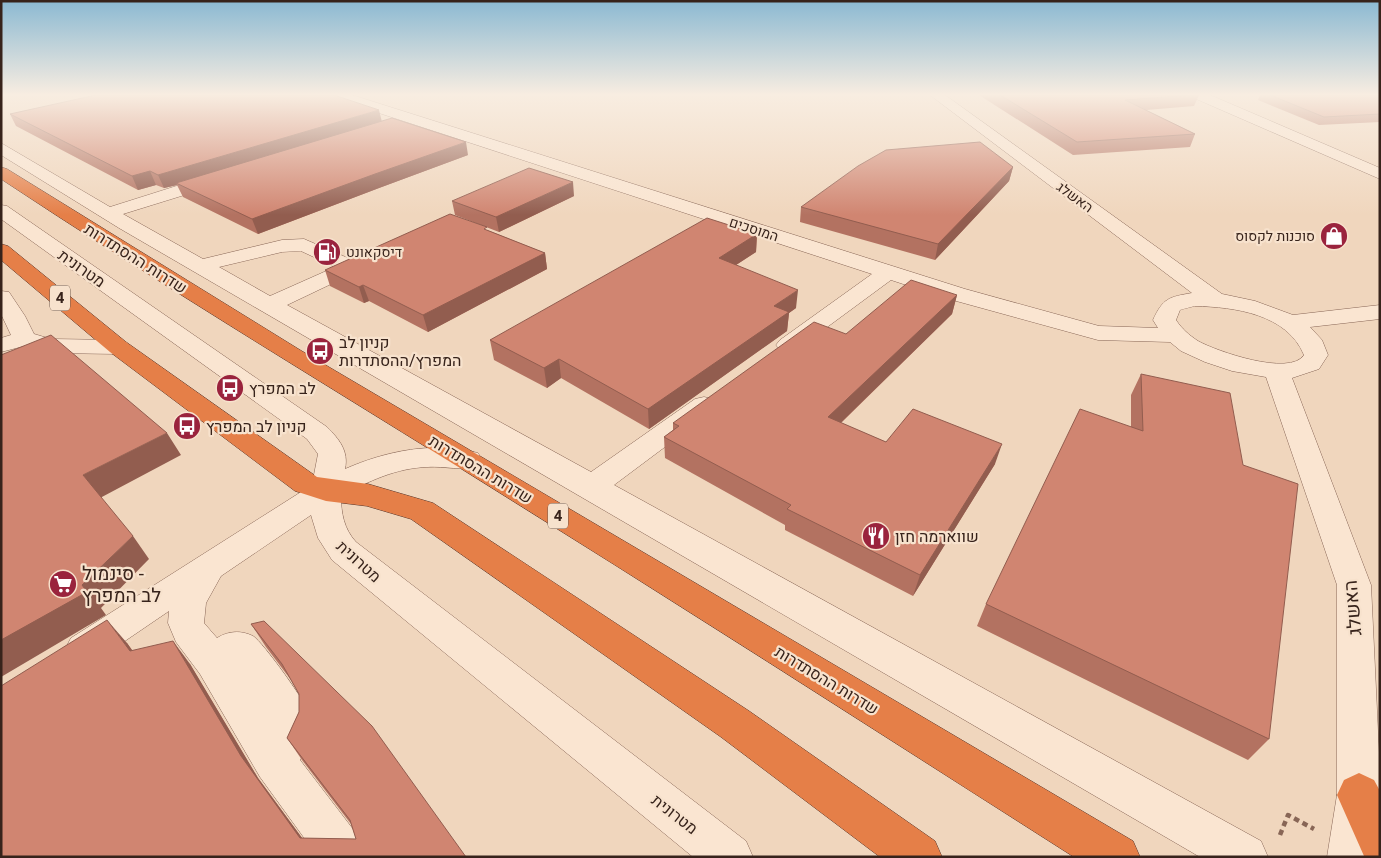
<svg xmlns="http://www.w3.org/2000/svg" width="1381" height="858" font-family="Georgia,Heebo,serif">
  <style>
    .lines { fill: none; stroke-linecap: round; stroke-linejoin: round }
    .minor-casing { stroke: #886656; stroke-width: 1 }
    .highway-casing { stroke: #56352a; stroke-width: 1 }
    .path { stroke: #886656; stroke-width: 4.5; stroke-dasharray: 5.5 4; stroke-linecap: butt }
    .minor { fill: #fae5d1; fill-rule: evenodd }
    .highway { fill: #e57f48; fill-rule: evenodd }
    .wall { fill: #b37261 }
    .shaded-wall { fill: #925d4f }
    .building { fill: #d08571; stroke: #925d4f }
    .labels { text-anchor: middle; stroke-width: 4.5; stroke-linejoin: round; paint-order: stroke }
    .far-street-label { font-size: 14px; fill: #37231b; stroke: #f7e2cd }
    .far-poi-label { font-size: 14px; fill: #37231b; stroke: #f7e2cd; text-anchor: end }
    .shield { fill: #f7e2cd; stroke: #715c50; stroke-width: 1 }
    .shield-label { font-size: 15px; font-weight: bold; fill: #37231b }
    .street-label { font-size: 16px; fill: #37231b; stroke: #f7e2cd }
    .poi-label { font-size: 16px; fill: #37231b; stroke: #f7e2cd; text-anchor: start }
    .near-poi-label { font-size: 19px; fill: #37231b; stroke: #f7e2cd; text-anchor: start }
    .near-street-label { font-size: 19px; fill: #37231b; stroke: #f7e2cd }
  </style>
  <rect width="100%" height="100%" fill="#f0d6bd"/>
  <g class="lines">
    <defs>
      <path id="minor" d="M332,95H352L965,289L1099,326L1158,328L1153,320C1163,298 1169,297 1192,293L930,95H945L1222,294L1255,301L1293,315L1380,305V319L1310,327L1322,340L1328,355L1319,369L1292,378L1371,585L1380,773V803L1373,857H1327L1337,795V585L1266,377L1232,371L1205,362L1181,351L1170,342L1098,340L949,299L891,280L796,350L788,352L780,350L776,345L780,340L872,274L333,98ZM1195,306C1235,307 1287,314 1304,355C1290,377 1216,351 1198,341C1189,335 1182,329 1176,320L1180,310Z
        M1193,95H1210L1380,168V179L1194,98Z
        M1,143L110,207L208,176H220L222,180L220,184L123,214L203,259L282,240L304,239L350,259C354,265 354,269 350,275L287,305L591,472L695,399L704,397L713,399L717,405L713,411L614,485L1261,841L1268,857H1200L119,228L1,155ZM301,251L333,266V268L270,296L219,267L282,252Z
        M1,205L7,206L327,427C339,439 349,451 345,469C386,451 434,441 478,453L482,460L478,467C462,471 445,466 428,467C396,468 369,481 341,496C341,513 344,529 356,542L746,841L753,857H693L332,560L318,538L311,515L221,576L206,603L204,623L217,638C228,631 241,630 253,636C262,641 309,706 311,717C314,734 308,745 300,760L362,841L369,857H318L260,777L200,674L176,642L168,623L169,611L97,660L84,665L71,660L65,649L71,638L312,485L318,454L307,439L1,219Z
        M1,291L9,292L25,316L34,334L51,339L118,340L126,342L130,347L126,352L118,354L50,353L24,346L1,352V338L11,335L1,314Z"/>
      <path id="highway" d="M1,167L7,169L300,350L1133,841L1140,857H1074C870,727 666,596 460,468C307,373 152,279 1,179Z
        M1,244L8,246L126,342L317,477L368,484L433,503L749,711L935,841L942,857H880L721,737L411,519L367,506L326,501L295,491L110,352L1,260Z
        M1359,773L1374,780L1380,791V857L1364,856L1337,795L1344,780Z"/>
    </defs>
    <!-- minor casing -->
    <use href="#minor" class="minor-casing"/>
    <!-- highway casing -->
    <use href="#highway" class="highway-casing"/>
    <!-- path -->
    <path class="path" d="M1280,835L1288,815L1314,829"/>
    <!-- minor -->
    <use href="#minor" class="minor"/>
    <!-- highway -->
    <use href="#highway" class="highway"/>
  </g>
  <!-- wall -->
  <path class="wall" d="M979,95H1199L1194,106L1146,110L1195,134L1190,147L1073,155Z
    M1260,95H1380V122L1319,125L1258,100Z
    M10,114L382,121L468,155L379,188L258,234L183,197L177,185L164,188L156,185L138,190L16,126Z
    M1013,167L1009,181L935,260L800,222L801,207Z
    M574,196L499,232L455,215L452,201Z
    M487,230L545,253L547,269L428,332L369,301L364,303L330,286L325,270Z
    M757,234L756,252L736,265L796,308L789,313L787,331L649,429L561,378L547,388L494,360L490,340Z
    M957,295L952,314L841,423L886,442L995,464L913,596L785,530V525L665,458L664,437L673,430V423L846,334Z
    M1141,374L1269,739L1248,760L977,626L986,604L1131,427V395Z
    M251,624L466,857H1L127,643L132,650L190,664L258,778L302,838L356,839L351,824L302,760L287,738L299,712V694L291,680L266,647Z"/>
  <!-- shaded-wall -->
  <path class="shaded-wall" d="M379,110L382,122L176,183L177,185L164,188L158,175Z
    M466,142L468,155L379,188L258,234L252,219L375,174Z
    M1013,167L1009,181L935,260L938,244Z
    M150,171L156,185L138,190L132,176Z
    M573,182L574,196L499,232L496,217Z
    M757,234L756,252L719,276V258Z
    M545,253L547,269L428,332L423,315Z
    M363,285L369,301L364,303L359,287Z
    M798,290L796,308L789,313L787,331L649,429L648,409L774,306Z
    M957,295L952,314L825,438L828,417Z
    M559,359L561,378L547,388L544,368Z
    M167,433L181,455L100,498L83,475Z
    M1002,444L995,464L913,596L920,575Z
    M133,536L149,559L101,608L106,615L1,677V640L82,585Z
    M107,620L127,643L149,674L130,651Z
    M173,641L190,664L258,778L316,857L300,838L241,756Z"/>
  <!-- building -->
  <path class="building" d="M96,95H334L379,110L158,175L150,171L132,176L10,114Z
    M1000,95H1193L1125,100L1195,134L1077,142Z
    M1270,95H1380V114L1324,117Z
    M392,118L466,142L375,174L252,219L176,183Z
    M980,142L1013,167L938,244L801,207L858,166L886,150Z
    M529,168L573,182L496,217L452,201Z
    M450,214L487,227L484,229L545,253L423,315L363,285L359,287L325,270Z
    M707,218L757,234L719,258L798,290L774,306L789,312L648,409L559,359L544,368L490,340Z
    M911,280L957,295L828,417L886,442L913,409L1002,444L920,575L787,509L791,505L664,437L679,426L673,423L814,322L846,334Z
    M51,335L167,433L83,475L133,536L82,585L87,592L1,640V355Z
    M1141,374L1230,393L1243,465L1298,484L1269,739L986,604L1080,409L1143,431Z
    M107,620L130,651L173,641L241,756L300,838L356,839L350,820L287,738L299,712V694L282,664L251,624L264,621L372,726L466,857H1V686Z"/>
  <!-- sky -->
  <linearGradient id="sky" x2="0" y2="1"><stop stop-color="#8bb9d2"/><stop offset="0.44" stop-color="#f8ede1"/><stop offset="1" stop-color="#f8ede1" stop-opacity="0"/></linearGradient>
  <rect width="1381" height="215" fill="url(#sky)"/>
  <!-- icons -->
  <defs>
    <symbol id="shop-disc" viewBox="-11 -11 22 22"><circle r="9.5" fill="#9a233d" stroke="#f7e2cd"/><path d="M-5-2.5h2.3a2.7 3.5 0 0 1 5.4 0H5L5.5 6h-11ZM-1.5-2.5h3a1.5 2.3 0 0 0-3 0Z" fill="#fff"/></symbol>
    <symbol id="fuel-disc" viewBox="-11 -11 22 22"><circle r="9.5" fill="#9a233d" stroke="#f7e2cd"/><path d="M-5.5-6h7V0h2V4h1.3V-2.5L3-4.5l.8-.8L6-3V5H2.5V1h-1V6h-7ZM-4.2-4.7v3.2H.2V-4.7Z" fill="#fff"/></symbol>
    <symbol id="bus-disc" viewBox="-11 -11 22 22"><circle r="9.5" fill="#9a233d" stroke="#f7e2cd"/><path d="M-5-6H5V4H4V6H2V4H-2V6H-4V4H-5ZM-3.5-4V0h7V-4ZM-3.5 1.2v1.5H-2V1.2ZM2 1.2v1.5H3.5V1.2Z" fill="#fff"/></symbol>
    <symbol id="restaurant-disc" viewBox="-11 -11 22 22"><circle r="9.5" fill="#9a233d" stroke="#f7e2cd"/><path d="M-5-6h1v4h1v-4h1v4h1v-4h1v5L-1.5 .5V6h-2V.5L-5-1ZM5-6V6H3V1.5H1.5Q1.5-4 5-6Z" fill="#fff"/></symbol>
    <symbol id="supermarket-disc" viewBox="-11 -11 22 22"><circle r="9.5" fill="#9a233d" stroke="#f7e2cd"/><path d="M-6-5.5h2.5l.6 2H6L4.5 2H-2.5L-4.4-4H-6ZM-1.5 3.2a1.3 1.3 0 1 0 .1 0ZM3 3.2a1.3 1.3 0 1 0 .1 0Z" fill="#fff"/></symbol>
  </defs>
  <g fill-rule="evenodd">
    <use href="#shop-disc" x="1318" y="220" width="32" height="32"/>
    <use href="#fuel-disc" x="311" y="236" width="32" height="32"/>
    <use href="#bus-disc" x="304" y="335" width="32" height="32"/>
    <use href="#bus-disc" x="214" y="372" width="32" height="32"/>
    <use href="#bus-disc" x="171" y="410" width="32" height="32"/>
    <use href="#restaurant-disc" x="860" y="520" width="32" height="32"/>
    <use href="#supermarket-disc" x="47" y="568" width="32" height="32"/>
  </g>
  <g class="labels">
    <!-- far-street labels -->
    <g class="far-street-label">
      <text transform="translate(1075 197) rotate(36)" y="5">האשלג</text>
      <text transform="translate(754 229) rotate(18)" y="5">המוסכים</text>
    </g>
    <!-- far-poi labels -->
    <g class="far-poi-label">
      <text x="1315" y="241">סוכנות לקסוס</text>
      <text x="346" y="257" text-anchor="start">דיסקאונט</text>
    </g>
    <!-- shield labels -->
    <g class="shield">
      <rect x="50" y="285.5" width="20" height="25" rx="4"/>
      <rect x="548" y="503.5" width="20" height="25" rx="4"/>
    </g>
    <g class="shield-label">
      <text x="60" y="303">4</text>
      <text x="558" y="521">4</text>
    </g>
    <!-- street labels -->
    <g class="street-label">
      <text transform="translate(136 258) rotate(32)" y="6">שדרות ההסתדרות</text>
      <text transform="translate(82 268) rotate(35)" y="6">מטרונית</text>
      <text transform="translate(481 469) rotate(31)" y="6">שדרות ההסתדרות</text>
      <text transform="translate(359 561) rotate(42)" y="6">מטרונית</text>
      <text transform="translate(827 680) rotate(31)" y="6">שדרות ההסתדרות</text>
      <text transform="translate(675 814) rotate(38)" y="6">מטרונית</text>
    </g>
    <!-- poi labels -->
    <g class="poi-label">
      <text x="339" y="348">קניון לב<tspan x="339" dy="18">המפרץ/ההסתדרות</tspan></text>
      <text x="249" y="394">לב המפרץ</text>
      <text x="206" y="432">קניון לב המפרץ</text>
      <text x="895" y="542">שווארמה חזן</text>
    </g>
    <!-- near-poi labels -->
    <g class="near-poi-label">
      <text x="82" y="580">סינמול -<tspan x="82" dy="22">לב המפרץ</tspan></text>
    </g>
    <!-- near-street labels -->
    <g class="near-street-label">
      <text transform="translate(1352 608) rotate(-95)" y="7">האשלג</text>
    </g>
  </g>
  <!-- border -->
  <rect width="1381" height="858" fill="none" stroke="#37231b" stroke-width="5"/>
</svg>
